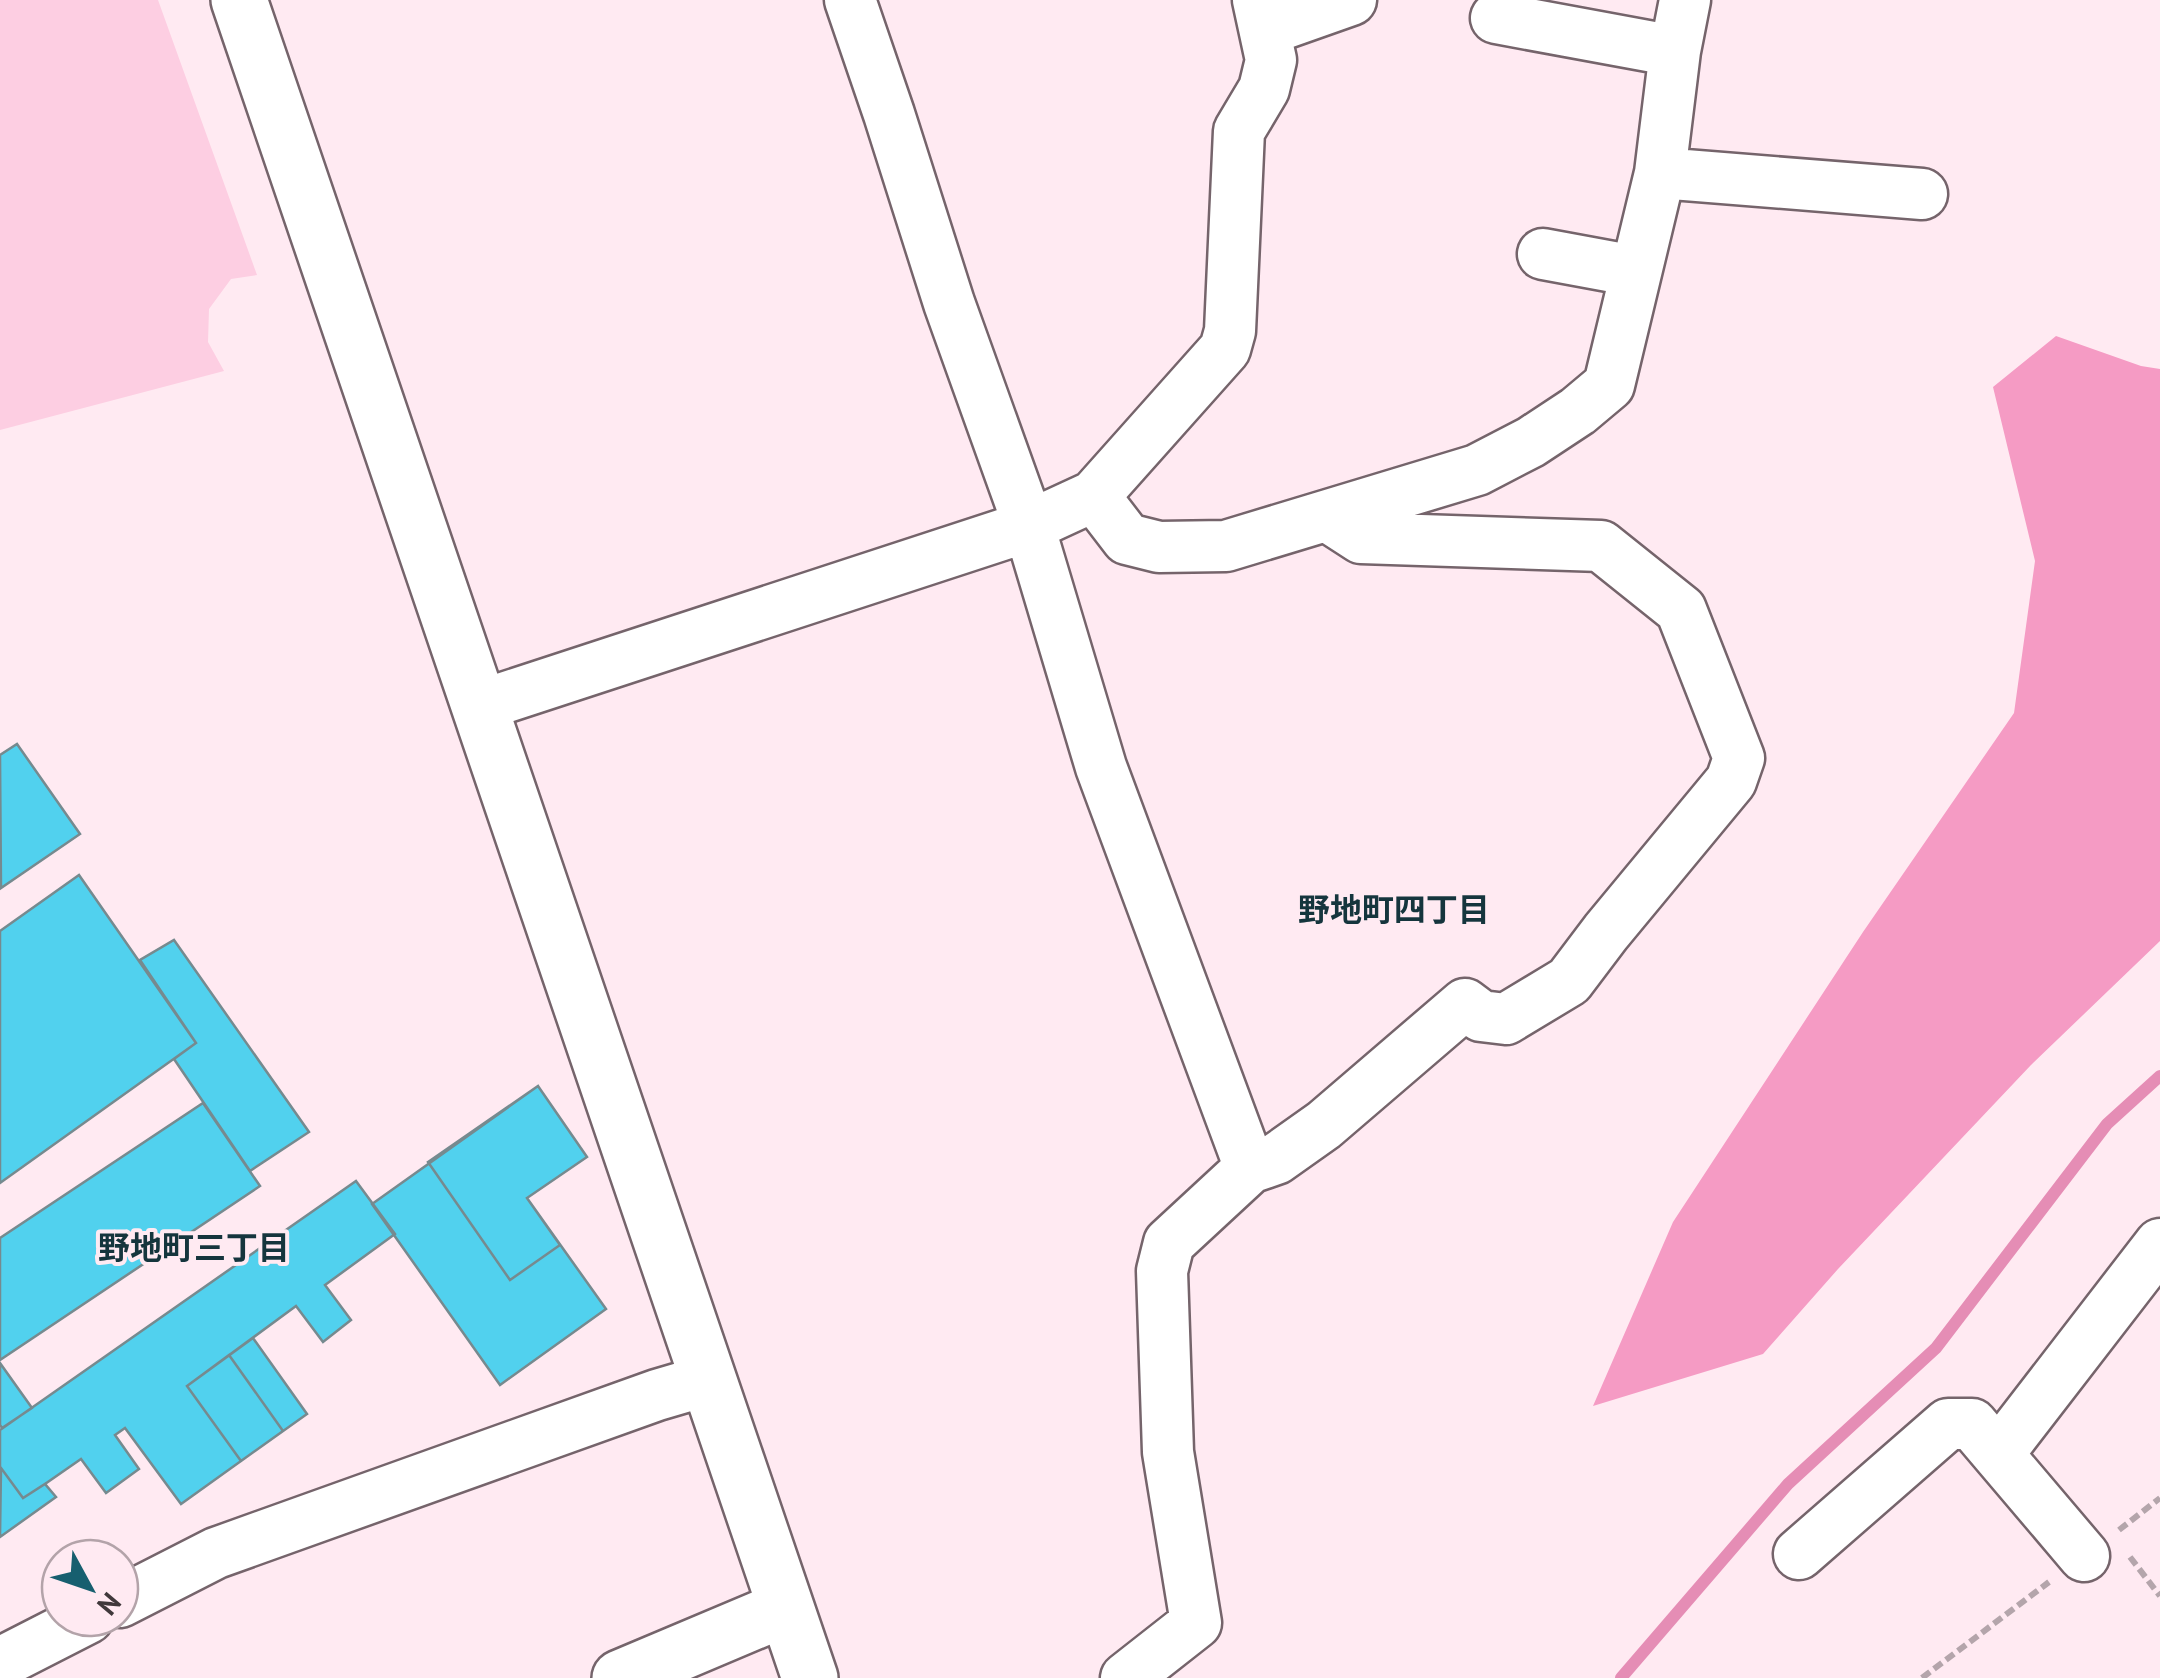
<svg xmlns="http://www.w3.org/2000/svg" width="2160" height="1678" font-family="'PT Sans','Noto Sans JP',sans-serif">
  <style>
    .green { fill: #fdcee2 }
    .forest { fill: #f59bc4 }
    .lines { fill: none; stroke-linecap: round; stroke-linejoin: round }
    .stream { stroke: #e58db5; stroke-width: 12 }
    .building { fill: #51d1ee; stroke: #768a8f; stroke-width: 2.5 }
    .street-casing { stroke: #75646b; stroke-width: 55 }
    .secondary-casing { stroke: #75646b; stroke-width: 60 }
    .path { stroke: #b4a5ab; stroke-width: 6; stroke-dasharray: 10 5; stroke-linecap: butt }
    .street { stroke: #fff; stroke-width: 50 }
    .secondary { stroke: #fff; stroke-width: 55 }
    .labels { text-anchor: middle; stroke-width: 8; stroke-linejoin: round; paint-order: stroke }
    .neighbourhood-label { font-size: 32px; font-weight: bold; fill: #15353d; stroke: #ffeaf2 }
  </style>
  <rect width="100%" height="100%" fill="#ffeaf2"/>
  <!-- green -->
  <path class="green" d="M0,0H158L257,275L231,279L209,309L208,342L224,371L0,430Z"/>
  <!-- forest -->
  <path class="forest" d="M2056,336L2141,366L2160,369V941L2031,1065L1838,1269L1763,1354L1593,1406L1673,1222L1863,932L2014,713L2035,561L1993,387Z"/>
  <g class="lines">
    <!-- stream -->
    <path class="stream" d="M1621,1678L1788,1484L1936,1348L2107,1124L2160,1076"/>
  </g>
  <!-- building -->
  <path class="building" d="M17,744L80,834L1,888L0,755Z
    M79,875L196,1043L0,1183V931Z
    M174,940L309,1132L250,1171L174,1059L196,1043L140,960Z
    M538,1086L587,1157L527,1198L606,1309L500,1385L372,1204Z
    M538,1086L587,1157L527,1198L560,1245L510,1280L428,1162Z
    M203,1103L260,1186L0,1360V1238Z
    M356,1181L395,1234L325,1285L351,1320L323,1342L296,1306L187,1386L241,1461L181,1504L125,1428L115,1435L139,1469L106,1493L81,1459L45,1484L56,1497L0,1537V1430Z
    M253,1338L307,1414L241,1461L187,1386Z
    M229,1355L283,1431L241,1461L187,1386Z
    M0,1363L32,1408L2,1428L0,1425Z
    M1,1468L23,1498L45,1484L56,1497L0,1537Z"/>
  <g class="lines">
    <defs>
      <path id="street" d="M850,0L889,114L949,303L1029,526L1101,767L1250,1168L1169,1243L1162,1271L1168,1452L1196,1623L1126,1678
        M1496,18L1675,51
        M1266,30L1351,0
        M1660,173L1922,194
        M1543,254L1635,271
        M1094,496L1127,539L1159,547L1226,546L1477,470L1531,442L1578,411L1609,385L1660,173L1675,51L1685,0
        M479,706L1029,526L1094,496L1225,349L1230,331L1239,131L1264,89L1271,60L1258,0
        M1250,1168L1276,1159L1324,1125L1465,1004L1481,1016L1506,1019L1569,981L1606,932L1731,781L1739,758L1681,610L1601,546L1361,538L1327,516
        M1998,1454L2160,1244
        M1799,1554L1948,1424H1972L2084,1556
        M120,1602L216,1553L657,1395L708,1380
        M0,1663L88,1618"/>
      <path id="secondary" d="M239,0L810,1678
        M620,1678L786,1608"/>
    </defs>
    <!-- street casing -->
    <use href="#street" class="street-casing"/>
    <!-- secondary casing -->
    <use href="#secondary" class="secondary-casing"/>
    <!-- path -->
    <path class="path" d="M2119,1530L2160,1498
      M2130,1557L2160,1596
      M1922,1678L2049,1582"/>
    <!-- street -->
    <use href="#street" class="street"/>
    <!-- secondary -->
    <use href="#secondary" class="secondary"/>
  </g>
  <g class="labels">
    <!-- neighbourhood labels -->
    <g class="neighbourhood-label">
      <text x="1394" y="921">野地町四丁目</text>
      <text x="194" y="1259">野地町三丁目</text>
    </g>
  </g>
  <!-- north arrow -->
  <g transform="translate(90 1588) rotate(130)"><circle r="48" fill="#ffeaf2" stroke="#b3a3a9" stroke-width="2.5"/>
  <path d="M0-8L18 38L0 25L-18 38Z" fill="#175f6f"/>
  <text y="-15" font-size="28" font-weight="bold" text-anchor="middle" fill="#40383b">N</text>
  </g>
</svg>
